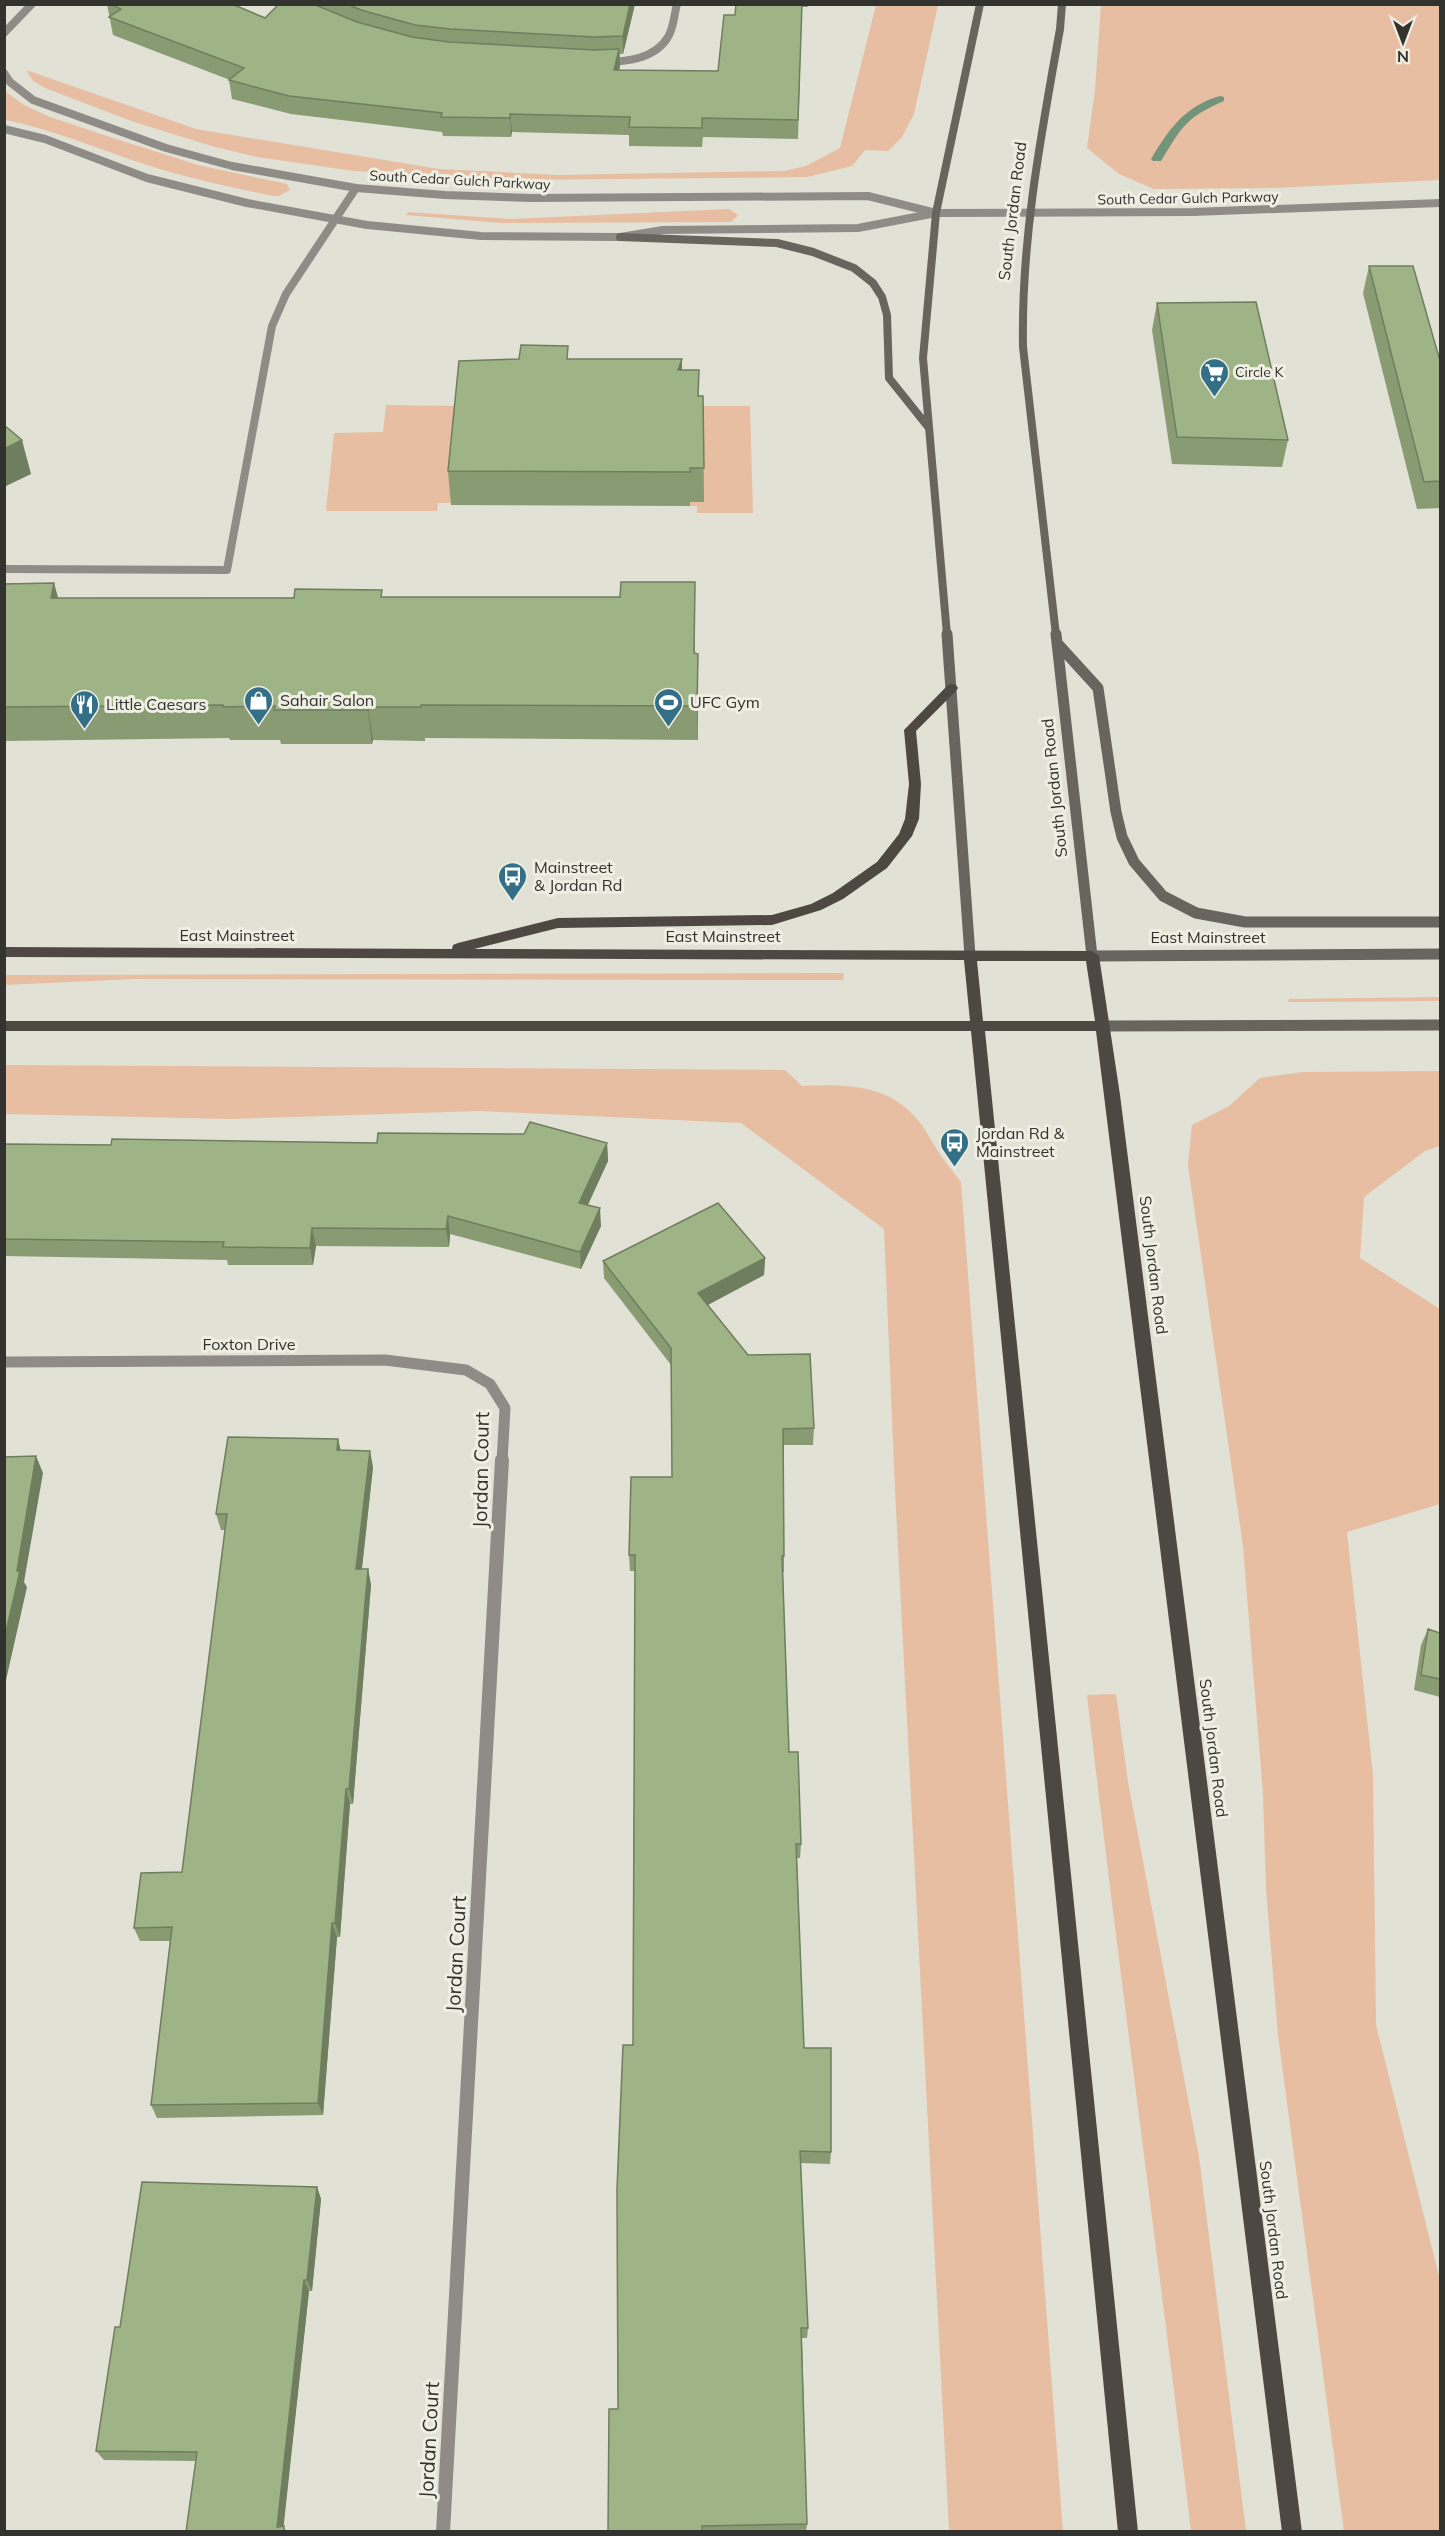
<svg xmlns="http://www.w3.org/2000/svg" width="1445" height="2536" font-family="Mulish,sans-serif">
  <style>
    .green { fill: #e7bea2 }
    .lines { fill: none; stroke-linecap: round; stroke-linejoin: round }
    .stream { fill: #72947b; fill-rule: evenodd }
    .street-far2 { stroke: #8f8c88; stroke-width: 8 }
    .street-far1 { stroke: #8f8c88; stroke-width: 11 }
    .street { stroke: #8f8c88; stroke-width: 14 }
    .secondary-far1 { stroke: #68655f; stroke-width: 8 }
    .secondary { stroke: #68655f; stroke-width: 11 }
    .primary { fill: #4d4942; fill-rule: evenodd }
    .wall { fill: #889b73 }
    .shaded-wall { fill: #6f7e5e }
    .building { fill: #9eb486; stroke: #6f7e5e; stroke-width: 1.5 }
    .labels { text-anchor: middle; stroke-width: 6; stroke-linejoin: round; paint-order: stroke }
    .far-street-label { font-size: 14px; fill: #32322e; stroke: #eeeee3 }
    .far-poi-label { font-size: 14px; fill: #32322e; stroke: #eeeee3; text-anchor: start }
    .street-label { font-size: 16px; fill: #32322e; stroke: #eeeee3 }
    .poi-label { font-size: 16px; fill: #32322e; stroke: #eeeee3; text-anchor: start }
    .near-street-label { font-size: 20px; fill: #32322e; stroke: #eeeee3 }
  </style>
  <rect width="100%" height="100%" fill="#e1e1d5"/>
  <!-- green -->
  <path class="green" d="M876,5H938L914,114L902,137L888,151L865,150L852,166L807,177L514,180L354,171L257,157L215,147L134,122L45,88L33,81L26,70L196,129L439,169L558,175L784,171L806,166L840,148Z
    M1101,5H1440V180L1275,188L1154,189L1119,174L1087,148L1095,90Z
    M6,92L24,105L50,117L113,138L198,165L287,184L290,190L279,196H273C230,187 187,178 144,164C98,149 52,129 5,120Z
    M729,209L738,215L731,222L501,223L406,215L408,212L510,219Z
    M386,405L457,406L451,503H438L437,511H326L334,433L383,432Z
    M699,406H750L753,513H697V506H690L689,470Z
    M844,973L843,980L134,979L4,985L5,975Z
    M1440,997V1001L1288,1002L1289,999Z
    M5,1065L785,1070L802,1086C842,1084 887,1084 915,1117C924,1126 929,1137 936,1148C943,1160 953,1171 961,1182L1063,2531H949L895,1489L884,1229L741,1123L479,1111L230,1119L5,1114Z
    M1440,1071V1146L1425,1151L1364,1197L1360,1258L1440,1309V1504L1347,1532L1373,1775L1376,2025L1440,2280V2531H1344L1278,2035L1266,1889L1263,1794L1243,1546L1188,1165L1192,1125L1229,1106L1260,1078L1303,1072Z
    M1116,1694L1128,1782L1199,2157L1246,2531H1191C1158,2252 1119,1974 1087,1695Z"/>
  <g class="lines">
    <!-- stream -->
    <path class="stream" d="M1220,96L1224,97V101C1185,118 1182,127 1161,161H1153L1151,159C1169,129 1185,106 1220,96Z"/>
    <!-- street-far2 -->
    <path class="street-far2" d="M4,33L32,4
      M603,62C626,62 655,59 668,37C674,27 674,15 677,4
      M4,73L10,82L33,100L166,148L232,166L356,188L445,195L531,198L868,196L932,212
      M4,129L45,139L147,178L247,203L367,225L481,236L620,237L663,230L858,228L936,213L1193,212L1440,203
      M4,569L227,570L272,326L286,294L356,188"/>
    <!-- street-far1 -->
    <path class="street-far1" d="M4,1362L385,1360L466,1370L490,1384L505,1408L502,1462"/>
    <!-- street -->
    <path class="street" d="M443,2532L502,1460"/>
    <!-- secondary-far1 -->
    <path class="secondary-far1" d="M620,237L777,243L813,252L854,268L873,283L882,297L887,315L889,378L929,428
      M947,635L923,358L936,213L980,4
      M1056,635L1023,347C1021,239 1041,135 1060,29L1062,4"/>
    <!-- secondary -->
    <path class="secondary" d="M947,634L970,956
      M1056,634L1092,956L1440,954
      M1057,643L1098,688L1116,812L1122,837L1134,862L1163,896L1196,913L1245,922H1440
      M1103,1026L1440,1025"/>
    <!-- primary -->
    <path class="primary" d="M952,684L956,685L958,688L956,691L916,731L921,784L919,819L912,836L887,868L843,899L821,910L772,925L558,928L474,949L1092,951L1099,956L1120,1095L1302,2532H1282L1096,1031H985L1138,2532H1118L971,1031H4V1021H970L964,960L4,957V947L452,949L453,945L458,943L558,918L772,915L811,904L833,893L877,862L899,834L905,819L909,784L904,730L948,685ZM977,961H1086L1095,1021H983Z"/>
  </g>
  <!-- wall -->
  <path class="wall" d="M107,4H232L265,18L279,4H635L623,54H620L619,70L718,71L735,15L736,4H808V7H802L798,139L703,137L702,147L629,146V135L512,132L511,137L443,136L442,132L291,114L232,99L229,80H230L113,35Z
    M1369,266L1440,361V508L1417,509L1363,293Z
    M1157,303L1288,440L1282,467L1172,464L1152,330Z
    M569,359L682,370H699V396H703L704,502H690V506L451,505L448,471Z
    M695,582V653L698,688V740L425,738V741L373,740L372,744H281L280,740H230L229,738L4,741V584L54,583L58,598L620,597Z
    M377,1143H607L608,1161L588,1205L601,1226L581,1269L450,1234L449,1247L316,1246L313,1265H228L227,1260L4,1256V1144L111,1145Z
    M765,1258L764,1275L708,1305L748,1355L814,1428L813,1445H784V1572H783L789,1752L801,1844L800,1858H797L804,2048L831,2152L830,2164L801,2163L808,2328L807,2338H802L807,2524L806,2532H608L618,2409L633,2045L635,1571H630L629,1555L672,1477L671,1365L604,1278L603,1261Z
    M338,1439L340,1450L373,1467L362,1569H368L371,1585L353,1804H350L340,1937H337L323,2115L157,2118L151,2105L170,1941H140L134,1928L182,1872L225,1530H221L216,1514Z
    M1428,1629L1440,1633V1697L1414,1690L1421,1645Z
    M317,2187L321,2199L312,2291H309L283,2527L288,2532L196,2461L104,2460L96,2451L120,2327Z"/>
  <!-- shaded-wall -->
  <path class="shaded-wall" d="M630,4H635L623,54V36Z
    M619,49L620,67L615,88L614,70Z
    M510,114L512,132L511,137L510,118Z
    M682,359V393L678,370Z
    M22,440L31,474L4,487V449Z
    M695,582V616L694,687V653Z
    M54,583L63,617L51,598Z
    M698,654V740L697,706Z
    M368,707L373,740L372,744L368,710Z
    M607,1143L608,1161L580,1221L579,1203Z
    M600,1208L601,1226L581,1269L580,1252Z
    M448,1216L450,1234L449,1247L446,1229Z
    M312,1228L316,1246L313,1265L310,1248Z
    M765,1258L764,1275L698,1310V1293Z
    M338,1439L342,1456L337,1450Z
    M370,1451L373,1467L360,1585L356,1569Z
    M36,1456L43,1473L24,1582L27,1587L4,1689V1640Z
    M368,1569L371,1585L353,1804L349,1789Z
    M346,1789L350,1804L340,1937L335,1923Z
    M332,1923L337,1937L323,2115L318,2103Z
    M317,2187L321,2199L312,2291L307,2280Z
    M304,2280L309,2291L283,2532L277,2527Z"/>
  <!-- building -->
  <path class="building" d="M110,4H232L265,18L279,4H313L357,22L412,37L449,42L594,50L619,49L614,70L718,71L724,15H735L736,4H802L798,120L702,118V128L629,127L630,117L510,114V118L441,117L442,113L289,96L229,80L244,68L109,17L121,9Z
    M347,4H630L623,36L594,37L450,29L415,25L361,10Z
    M1369,266H1413L1440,361V481L1424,482Z
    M1256,302L1288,440L1177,437L1157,303Z
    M521,345L568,346L567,359H682L678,370H699L698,396H703L704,468H690V472L448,471L459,361L519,359Z
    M4,425L22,440L4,449Z
    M621,582H695L694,653L698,654L697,706L421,705V707H368V710H274L275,706L223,707V705L4,707V584L54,583L51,598H294L295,589L382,590L381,597H620Z
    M530,1122L607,1143L579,1203L600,1208L580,1252L448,1216L446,1229L312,1228L310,1248L223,1247L224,1242L4,1239V1144L111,1145L112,1139L377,1143L378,1133L524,1134Z
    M718,1203L765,1258L698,1293L748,1355L810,1354L814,1428L783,1429L784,1556H782L789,1752H798L801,1844H796L804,2048H831V2152L800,2151L808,2328H801L807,2524L702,2526V2532H608L609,2409H618L617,2189L623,2045H633L635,1555H629L631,1477H672L671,1348L603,1261Z
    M228,1437L338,1439L337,1450L370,1451L356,1569H368L349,1789H346L335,1923H332L318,2103L151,2105L172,1927L134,1928L141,1873L182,1872L227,1514H216Z
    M36,1456L17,1571H20L4,1640V1457Z
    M1428,1629L1440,1633V1679L1421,1675Z
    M142,2182L317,2187L307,2280H304L277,2527L284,2526V2532H186L197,2452L96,2451L115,2327H120Z"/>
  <!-- icons -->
  <defs>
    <symbol id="supermarket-pin" viewBox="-11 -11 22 30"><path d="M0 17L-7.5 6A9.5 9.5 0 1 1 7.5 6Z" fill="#336f86" stroke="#eeeee3"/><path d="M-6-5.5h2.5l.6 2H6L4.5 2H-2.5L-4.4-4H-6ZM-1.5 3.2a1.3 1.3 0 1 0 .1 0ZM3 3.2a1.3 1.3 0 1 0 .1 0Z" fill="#fff"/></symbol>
    <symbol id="shop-pin" viewBox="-11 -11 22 30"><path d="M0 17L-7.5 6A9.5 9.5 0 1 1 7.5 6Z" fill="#336f86" stroke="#eeeee3"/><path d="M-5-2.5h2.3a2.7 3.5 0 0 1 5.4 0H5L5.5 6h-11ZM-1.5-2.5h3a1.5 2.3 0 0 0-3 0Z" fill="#fff"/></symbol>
    <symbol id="stadium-pin" viewBox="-11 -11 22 30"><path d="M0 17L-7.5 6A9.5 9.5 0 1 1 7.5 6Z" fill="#336f86" stroke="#eeeee3"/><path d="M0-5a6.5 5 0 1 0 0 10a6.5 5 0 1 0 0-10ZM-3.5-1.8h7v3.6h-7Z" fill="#fff"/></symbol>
    <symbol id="restaurant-pin" viewBox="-11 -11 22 30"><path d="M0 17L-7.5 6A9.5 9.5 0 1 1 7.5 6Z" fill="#336f86" stroke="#eeeee3"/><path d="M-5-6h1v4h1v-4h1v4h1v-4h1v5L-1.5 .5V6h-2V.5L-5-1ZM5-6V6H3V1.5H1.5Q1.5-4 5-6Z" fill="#fff"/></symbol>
    <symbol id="bus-pin" viewBox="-11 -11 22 30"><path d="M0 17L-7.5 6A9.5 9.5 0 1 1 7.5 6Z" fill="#336f86" stroke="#eeeee3"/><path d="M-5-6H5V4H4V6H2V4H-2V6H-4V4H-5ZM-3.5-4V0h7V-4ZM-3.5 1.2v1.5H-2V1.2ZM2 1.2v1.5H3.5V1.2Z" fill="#fff"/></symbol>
  </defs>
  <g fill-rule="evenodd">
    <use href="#supermarket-pin" x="1198" y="356" width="33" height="45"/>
    <use href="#shop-pin" x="242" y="684" width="33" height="45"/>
    <use href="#stadium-pin" x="652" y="686" width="33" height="45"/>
    <use href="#restaurant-pin" x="68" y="688" width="33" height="45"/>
    <use href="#bus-pin" x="496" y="860" width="33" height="45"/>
    <use href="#bus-pin" x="938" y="1126" width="33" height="45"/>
  </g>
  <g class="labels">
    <!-- far-street labels -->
    <g class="far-street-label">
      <text transform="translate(460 180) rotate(3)" y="5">South Cedar Gulch Parkway</text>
      <text transform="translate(1188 198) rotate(-1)" y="5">South Cedar Gulch Parkway</text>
    </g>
    <!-- far-poi labels -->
    <g class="far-poi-label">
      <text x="1235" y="377">Circle K</text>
    </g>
    <!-- street labels -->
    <g class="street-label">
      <text transform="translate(1012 211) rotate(-83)" y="6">South Jordan Road</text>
      <text transform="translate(1054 788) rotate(-96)" y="6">South Jordan Road</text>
      <text x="237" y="941">East Mainstreet</text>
      <text x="723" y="942">East Mainstreet</text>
      <text x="1208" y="943">East Mainstreet</text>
      <text transform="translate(1154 1265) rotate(83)" y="6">South Jordan Road</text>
      <text x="249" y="1350">Foxton Drive</text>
      <text transform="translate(1214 1748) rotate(83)" y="6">South Jordan Road</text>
      <text transform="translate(1274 2230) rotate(83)" y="6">South Jordan Road</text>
    </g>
    <!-- poi labels -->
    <g class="poi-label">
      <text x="280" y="706">Sahair Salon</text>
      <text x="690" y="708">UFC Gym</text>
      <text x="106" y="710">Little Caesars</text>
      <text x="534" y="873">Mainstreet<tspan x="534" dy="18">&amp; Jordan Rd</tspan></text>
      <text x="976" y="1139">Jordan Rd &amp;<tspan x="976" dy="18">Mainstreet</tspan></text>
    </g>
    <!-- near-street labels -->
    <g class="near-street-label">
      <text transform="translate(481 1470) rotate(-89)" y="7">Jordan Court</text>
      <text transform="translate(456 1954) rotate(-87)" y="7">Jordan Court</text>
      <text transform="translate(429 2440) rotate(-87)" y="7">Jordan Court</text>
    </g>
  </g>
  <!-- border -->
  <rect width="1445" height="2536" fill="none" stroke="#32322e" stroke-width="12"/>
  <!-- north arrow -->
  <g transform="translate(1403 42) rotate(180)" stroke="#eeeee3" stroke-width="4.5" paint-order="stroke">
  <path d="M0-4.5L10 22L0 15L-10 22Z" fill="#32322e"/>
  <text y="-9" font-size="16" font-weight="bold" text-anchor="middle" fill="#32322e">N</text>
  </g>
</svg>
